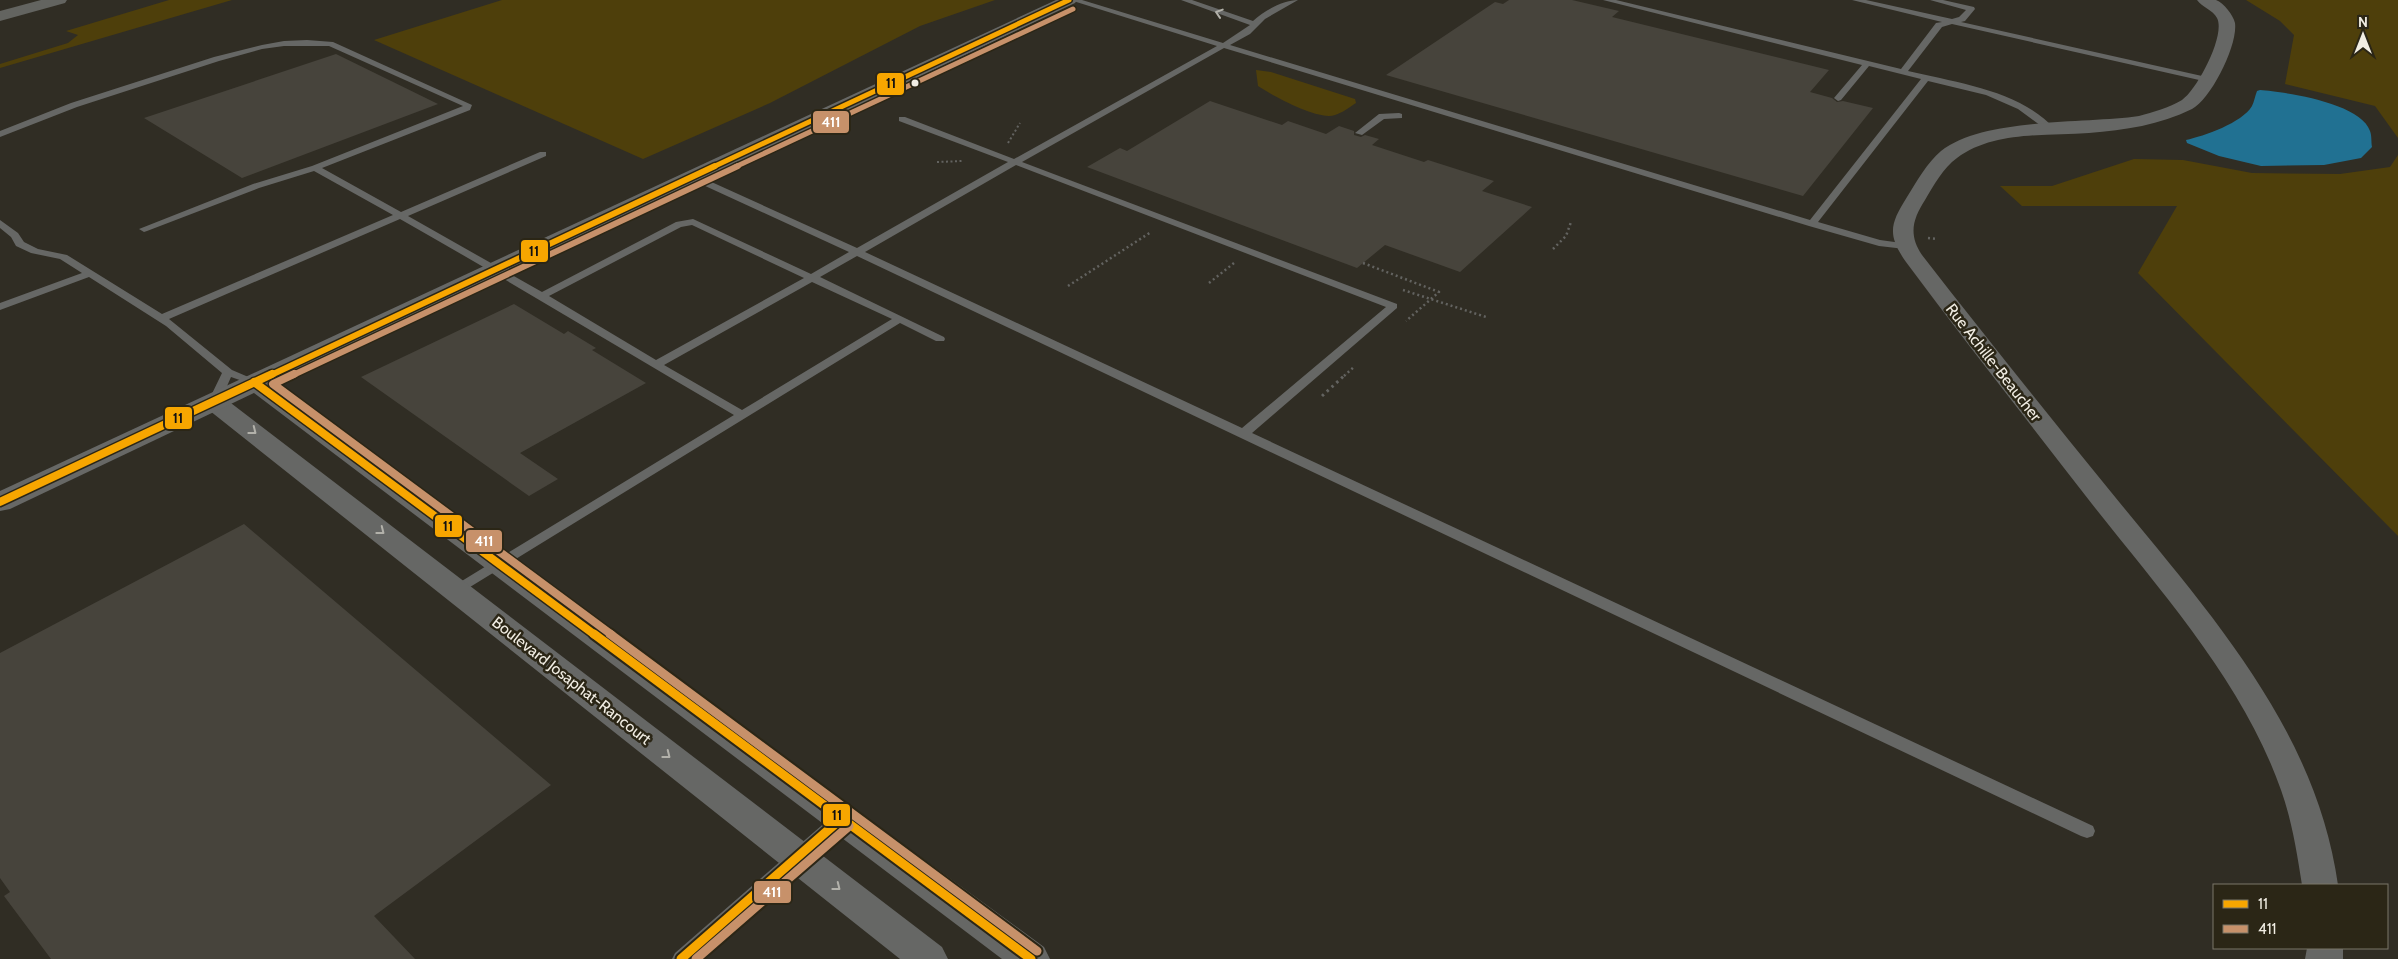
<svg xmlns="http://www.w3.org/2000/svg" width="2398" height="959" font-family="Cabin,sans-serif">
  <style>
    .green { fill: #4e3f0b }
    .water { fill: #217192 }
    .building { fill: #47443c }
    .lines { fill: none; stroke-linecap: round; stroke-linejoin: round }
    .path-far2 { stroke: #636360; stroke-width: 2; stroke-dasharray: 2 2.5; stroke-linecap: butt }
    .path-far1 { stroke: #636360; stroke-width: 2.5; stroke-dasharray: 2 3; stroke-linecap: butt }
    .path { stroke: #636360; stroke-width: 3; stroke-dasharray: 2.5 4; stroke-linecap: butt }
    .lane { fill: #666765; fill-rule: evenodd }
    .street { fill: #666765; fill-rule: evenodd }
    .secondary { fill: #676866; fill-rule: evenodd }
    .highway { fill: #636460; fill-rule: evenodd }
    .bus-1-far3-casing { stroke: #2b2616; stroke-width: 8 }
    .bus-1-far2-casing { stroke: #2b2616; stroke-width: 9 }
    .bus-1-far1-casing { stroke: #2b2616; stroke-width: 11 }
    .bus-1-casing { stroke: #2b2616; stroke-width: 13 }
    .bus-2-far3-casing { stroke: #2b2616; stroke-width: 8 }
    .bus-2-far2-casing { stroke: #2b2616; stroke-width: 9 }
    .bus-2-far1-casing { stroke: #2b2616; stroke-width: 11 }
    .bus-2-casing { stroke: #2b2616; stroke-width: 13 }
    .bus-1-far3 { stroke: #f7a600; stroke-width: 5 }
    .bus-1-far2 { stroke: #f7a600; stroke-width: 6 }
    .bus-1-far1 { stroke: #f7a600; stroke-width: 8 }
    .bus-1 { stroke: #f7a600; stroke-width: 9 }
    .bus-2-far3 { stroke: #c7916a; stroke-width: 5 }
    .bus-2-far2 { stroke: #c7916a; stroke-width: 6 }
    .bus-2-far1 { stroke: #c7916a; stroke-width: 8 }
    .bus-2 { stroke: #c7916a; stroke-width: 9 }
    .oneway { stroke: #b2b1aa }
    .bus-dot { fill: #f1ede3; stroke: #2b2616; stroke-width: 2 }
    .labels { text-anchor: middle; stroke-width: 5; stroke-linejoin: round; paint-order: stroke }
    .street-label { font-size: 16px; fill: #f1ede3; stroke: #2b2616 }
    .line-badge { stroke: #2b2616; stroke-width: 2 }
    .badge-label { font-size: 14px; text-anchor: middle; font-weight: bold; fill: #fff }
    .pale-badge-label { font-size: 14px; text-anchor: middle; font-weight: bold; fill: #111 }
  </style>
  <rect width="100%" height="100%" fill="#302d24"/>
  <!-- green -->
  <path class="green" d="M169,0H232L0,68V64L68,43L78,35L66,31Z
    M502,0H995L920,26L770,103L643,159L374,40Z
    M2246,0H2398V138L2375,106L2285,84L2294,35L2280,21Z
    M1256,70L1271,72L1355,99L1356,103C1350,107 1342,113 1335,115C1318,121 1273,96 1258,86Z
    M2398,155V536L2138,273L2177,206H2022L2000,186H2052L2134,159L2183,160L2252,173L2340,174L2390,167Z"/>
  <!-- water -->
  <path class="water" d="M2260,90C2286,92 2361,103 2370,131C2372,136 2371,142 2372,147L2361,158L2324,165L2261,166L2219,156L2187,143L2186,140C2204,136 2242,123 2252,106C2254,102 2255,96 2257,91Z"/>
  <!-- building -->
  <path class="building" d="M1509,0H1572L1619,11L1612,17L1829,70L1810,92L1832,98L1837,102L1843,101L1873,108L1803,196L1386,75L1495,2L1503,4Z
    M336,54L438,104L242,178L144,118Z
    M1210,101L1282,125L1288,121L1326,134L1339,126L1354,131V135L1361,137L1365,135L1379,139L1372,145L1424,162L1428,160L1494,181L1482,191L1532,207L1460,272L1385,245L1357,268L1087,167L1120,148L1127,151Z
    M514,304L564,334L568,331L596,348L592,350L646,383L520,453L558,479L529,496L361,377Z
    M244,524L551,785L374,916L415,959H51L4,896L10,892L0,878V653Z"/>
  <g class="lines">
    <!-- path-far2 -->
    <path class="path-far2" d="M1008,143L1020,123
      M937,162L962,161"/>
    <!-- path-far1 -->
    <path class="path-far1" d="M1928,238L1937,239
      M1553,249L1566,236L1571,222
      M1363,263L1439,292L1406,321
      M1209,283L1234,263
      M1068,286L1151,232
      M1403,290L1486,317
      M1344,376L1355,366"/>
    <!-- path -->
    <path class="path" d="M1322,396L1346,374"/>
    <!-- lane -->
    <path class="lane" d="M1070,0H1082L1223,43L1250,25L1181,0H1192L1253,21C1264,11 1283,0 1298,0L1265,19L1250,34L1230,45L1810,220L1921,79L1869,66L1841,100L1838,101L1834,98L1862,65L1603,0H1616L1901,69L1936,23L1942,22L1852,0H1866L1952,19L1959,17L1966,10L1930,0H1943L1974,7L1975,9L1965,21L1961,22L2211,78V82H2208L1952,24L1942,27L1908,71C1958,83 2019,90 2055,129L2048,131L2018,109L1986,95L1928,81L1818,222L1880,240L1909,244V248L1905,249L1879,246L1809,226L1224,48L1022,162L1397,304V308L1252,433L2093,826L2095,831L2093,836L2087,838L2081,836L857,256L820,277L944,337L945,339L944,341H936L900,323L457,595L452,593L450,590L452,587L734,415C621,349 513,283 400,219L169,319L232,370L260,382L254,385L231,377L220,402L214,406L208,402L222,373L166,326L89,277L0,310V303L82,273L60,259L31,253L16,246L11,237L0,228V220L18,233L24,242L38,249L67,255L162,314L393,215L314,171L259,188L147,231L144,232L139,229L253,184L312,166L463,106L329,46H284L262,49L219,61L77,107L0,137V131L71,103L214,57L262,45L284,41L307,40L333,42L472,105L470,110L322,168L401,212L540,152H546V156L408,216L542,292L676,222L693,219L811,274L849,252L690,179V175H696L857,248L1008,162L899,121V117H905L1014,159L1217,46ZM1016,165L1386,307L1242,428L865,252ZM692,225L804,278L656,360L549,296L681,227ZM812,282L892,319L742,410L664,365Z
      M1399,113L1402,114V118L1384,119L1362,135L1355,133L1379,114Z
      M842,811L848,813L850,818L848,823L694,959H672L675,953L836,813Z"/>
    <!-- street -->
    <path class="street" d="M2197,0C2203,0 2211,0 2216,0C2224,3 2233,15 2235,23C2238,45 2211,99 2192,109C2160,125 2125,130 2089,133C2047,136 1993,131 1957,158C1943,168 1934,185 1925,200C1913,219 1908,234 1922,255C1984,335 2047,413 2111,492C2207,610 2316,728 2338,885H2302C2297,853 2292,821 2281,790C2243,682 2162,593 2092,504C2030,424 1967,344 1906,262C1887,235 1890,224 1907,197C1917,181 1927,163 1941,151C1984,117 2085,124 2139,116C2153,112 2169,108 2182,100C2197,90 2226,35 2217,18C2213,10 2202,7 2197,0Z
      M254,375L262,377L1044,947L1050,959H1002L246,387L242,382L246,377Z
      M214,395L223,397L942,947L948,959H900L205,407L202,402L205,397Z
      M2307,948H2343V959H2305Z"/>
    <!-- secondary -->
    <path class="secondary" d="M1056,0H1077L1075,3L10,509L0,511V491Z"/>
    <!-- highway -->
    <path class="highway" d="M41,0H67L65,3L0,21V11Z"/>
    <defs>
      <path id="bus-1-far3" d="M713,167L1069,0"/>
      <path id="bus-1-far2" d="M269,376L715,166"/>
      <path id="bus-1-far1" d="M254,382L595,635
        M0,502L272,374"/>
      <path id="bus-1" d="M594,634L1031,959
        M681,959L842,818"/>
      <path id="bus-2-far3" d="M735,167L1073,9"/>
      <path id="bus-2-far2" d="M291,376L738,166"/>
      <path id="bus-2-far1" d="M294,374L273,384L612,635"/>
      <path id="bus-2" d="M610,634L1037,951
        M696,959L849,826"/>
    </defs>
    <!-- bus-1-far3 casing -->
    <use href="#bus-1-far3" class="bus-1-far3-casing"/>
    <!-- bus-1-far2 casing -->
    <use href="#bus-1-far2" class="bus-1-far2-casing"/>
    <!-- bus-1-far1 casing -->
    <use href="#bus-1-far1" class="bus-1-far1-casing"/>
    <!-- bus-1 casing -->
    <use href="#bus-1" class="bus-1-casing"/>
    <!-- bus-2-far3 casing -->
    <use href="#bus-2-far3" class="bus-2-far3-casing"/>
    <!-- bus-2-far2 casing -->
    <use href="#bus-2-far2" class="bus-2-far2-casing"/>
    <!-- bus-2-far1 casing -->
    <use href="#bus-2-far1" class="bus-2-far1-casing"/>
    <!-- bus-2 casing -->
    <use href="#bus-2" class="bus-2-casing"/>
    <!-- bus-1-far3 -->
    <use href="#bus-1-far3" class="bus-1-far3"/>
    <!-- bus-1-far2 -->
    <use href="#bus-1-far2" class="bus-1-far2"/>
    <!-- bus-1-far1 -->
    <use href="#bus-1-far1" class="bus-1-far1"/>
    <!-- bus-1 -->
    <use href="#bus-1" class="bus-1"/>
    <!-- bus-2-far3 -->
    <use href="#bus-2-far3" class="bus-2-far3"/>
    <!-- bus-2-far2 -->
    <use href="#bus-2-far2" class="bus-2-far2"/>
    <!-- bus-2-far1 -->
    <use href="#bus-2-far1" class="bus-2-far1"/>
    <!-- bus-2 -->
    <use href="#bus-2" class="bus-2"/>
  </g>
  <!-- one-way arrows -->
  <defs><path id="oneway-chevron" d="M-2-3.5L2.5 0L-2 3.5" fill="none" stroke-width="1.6" stroke-linecap="round" stroke-linejoin="round" transform="scale(1.25)"/></defs>
  <g class="oneway">
    <use href="#oneway-chevron" transform="translate(1219 13) rotate(-162)"/>
    <use href="#oneway-chevron" transform="translate(253 431) rotate(38)"/>
    <use href="#oneway-chevron" transform="translate(381 531) rotate(38)"/>
    <use href="#oneway-chevron" transform="translate(667 755) rotate(38)"/>
    <use href="#oneway-chevron" transform="translate(837 887) rotate(38)"/>
  </g>
  <!-- markers -->
  <circle class="bus-dot" cx="915" cy="83" r="4.5"/>
  <g class="labels">
    <!-- street labels -->
    <g class="street-label">
      <text transform="translate(1994 362) rotate(52)" y="6">Rue Achille-Beaucher</text>
      <text transform="translate(572 680) rotate(38)" y="6">Boulevard Josaphat-Rancourt</text>
    </g>
  </g>
  <g class="line-badge">
    <rect x="876" y="72" width="29" height="24" rx="5" fill="#f7a600"/>
    <rect x="812" y="110" width="38" height="24" rx="5" fill="#c7916a"/>
    <rect x="520" y="239" width="29" height="24" rx="5" fill="#f7a600"/>
    <rect x="164" y="406" width="29" height="24" rx="5" fill="#f7a600"/>
    <rect x="434" y="514" width="29" height="24" rx="5" fill="#f7a600"/>
    <rect x="465" y="529" width="38" height="24" rx="5" fill="#c7916a"/>
    <rect x="822" y="803" width="29" height="24" rx="5" fill="#f7a600"/>
    <rect x="753" y="880" width="39" height="24" rx="5" fill="#c7916a"/>
  </g>
  <g class="badge-label">
    <text x="831" y="127">411</text>
    <text x="484" y="546">411</text>
    <text x="772" y="897">411</text>
  </g>
  <g class="pale-badge-label">
    <text x="891" y="88">11</text>
    <text x="534" y="256">11</text>
    <text x="178" y="423">11</text>
    <text x="448" y="531">11</text>
    <text x="837" y="820">11</text>
  </g>
  <!-- legend -->
  <rect x="2213" y="884" width="175" height="65" fill="#2b2616" stroke="#7a7668"/>
  <rect x="2223" y="900" width="25" height="8" fill="#f7a600" stroke="#7a7668"/>
  <text x="2258" y="909" font-size="15" fill="#f1ede3">11</text>
  <rect x="2223" y="925" width="25" height="8" fill="#c7916a" stroke="#7a7668"/>
  <text x="2258" y="934" font-size="15" fill="#f1ede3">411</text>
  <!-- north arrow -->
  <g transform="translate(2363 35)" stroke="#2b2616" stroke-width="4" paint-order="stroke">
  <path d="M0-4L9 19L0 12L-9 19Z" fill="#f1ede3"/>
  <text y="-8" font-size="14" font-weight="bold" text-anchor="middle" fill="#f1ede3">N</text>
  </g>
</svg>
